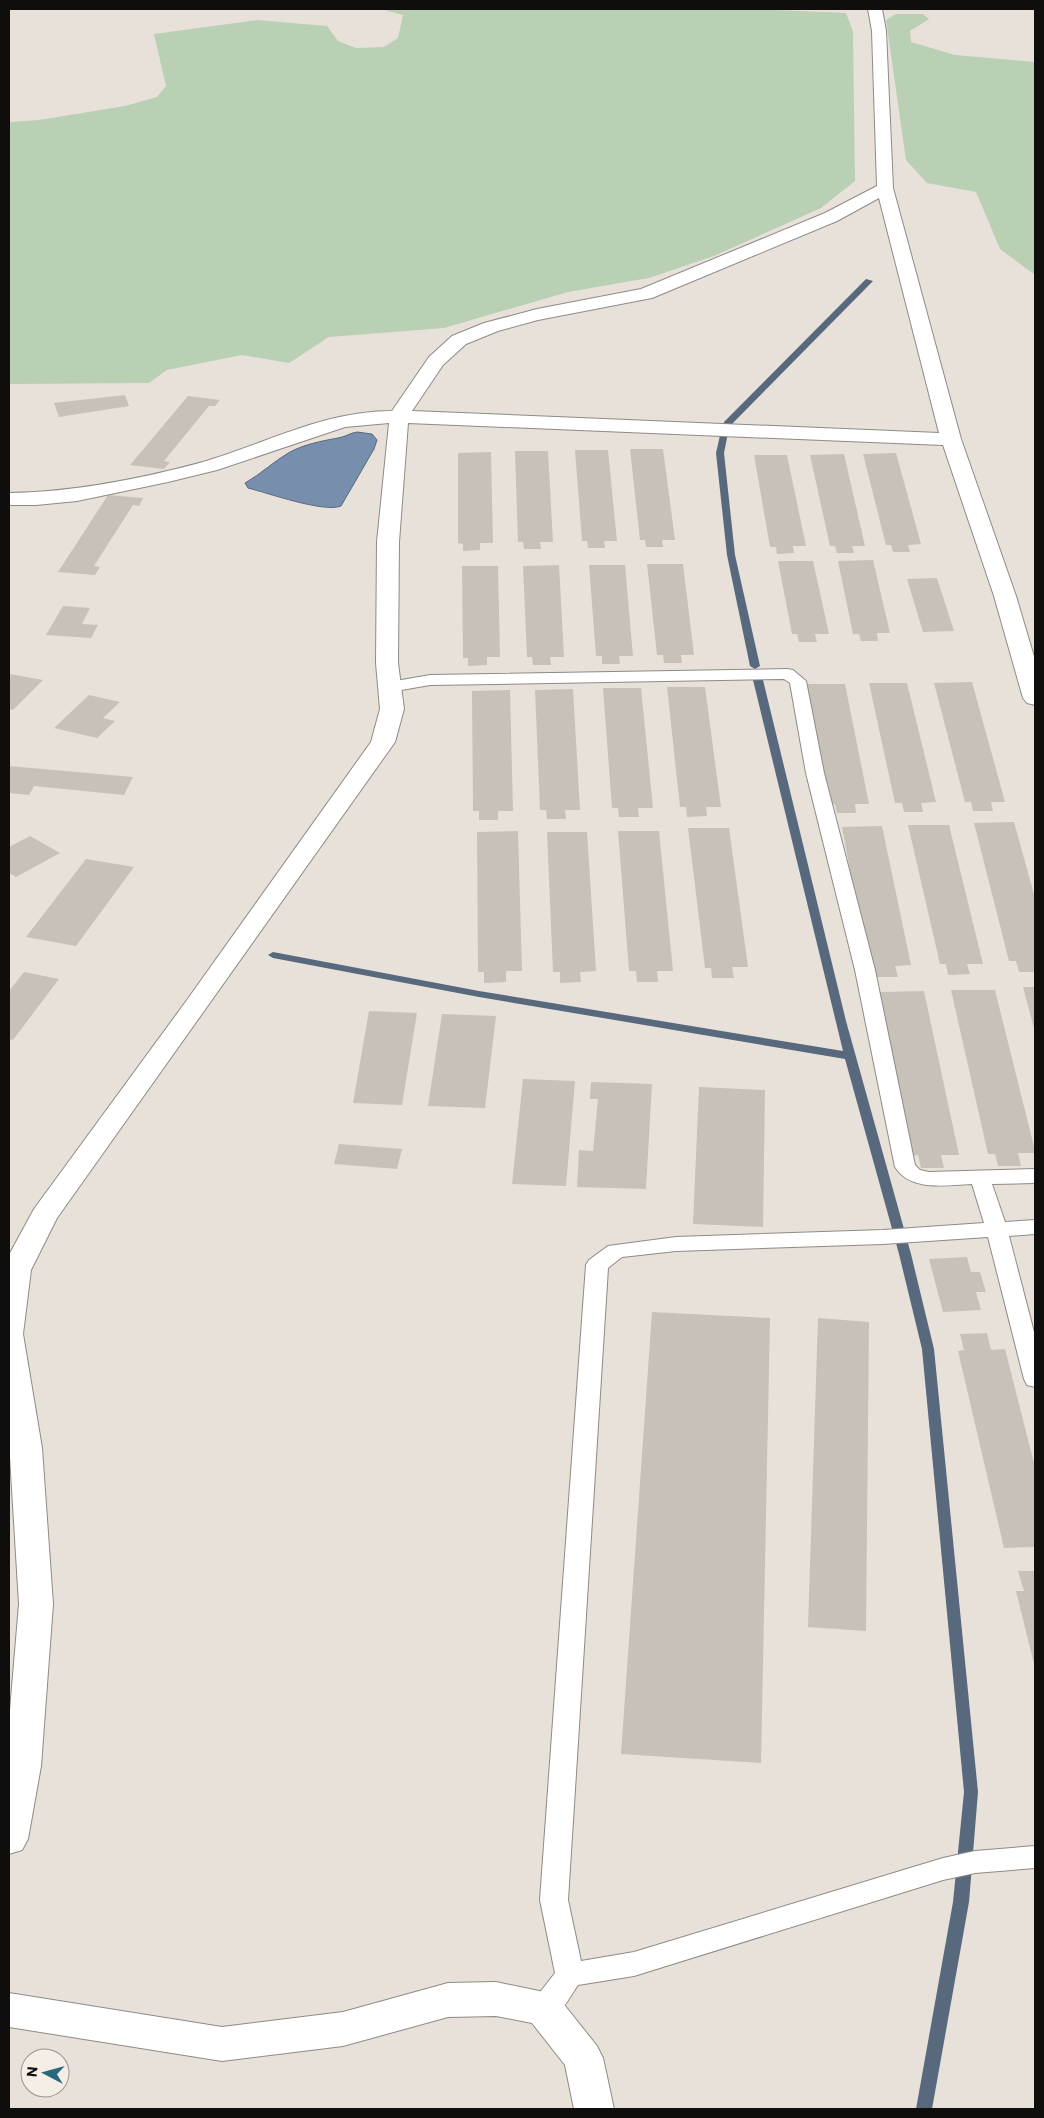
<svg xmlns="http://www.w3.org/2000/svg" width="1044" height="2118" font-family="Commissioner,sans-serif">
  <style>
    .green { fill: #b9d0b5 }
    .water { fill: #778ead; stroke: #58687d }
    .lines { fill: none; stroke-linecap: round; stroke-linejoin: round }
    .stream { fill: #58687d; fill-rule: evenodd }
    .building { fill: #c7c1ba }
    .service-casing { stroke: #908a84; stroke-width: 2 }
    .minor-casing { stroke: #908a84; stroke-width: 2 }
    .service { fill: #fff; fill-rule: evenodd }
    .minor { fill: #fff; fill-rule: evenodd }
  </style>
  <rect width="100%" height="100%" fill="#e8e1da"/>
  <!-- green -->
  <path class="green" d="M381,9H748L846,13L853,32L855,181L821,208L714,256L649,278L568,292L444,328L329,337L289,363L242,355L167,370L149,383L9,384V122L39,120L125,106L157,97L166,86L154,34L257,20L327,26L338,41L356,48L384,47L398,38L403,15Z
    M896,14H923L929,19L910,31L911,42L955,55L1035,62V275L1000,249L976,192L927,183L906,160L886,20Z"/>
  <!-- water -->
  <path class="water" d="M357,432L372,434L377,440L374,449L341,506C324,513 268,493 248,488L245,483C261,474 274,461 290,452C305,444 322,441 338,438C345,437 350,433 357,432Z"/>
  <g class="lines">
    <!-- stream -->
    <path class="stream" d="M866,279L873,281L730,426H724V422Z
      M721,431L728,433L724,453L735,555L760,666L755,669L750,666L727,555L716,453Z
      M758,677L763,680L846,1021L911,1254L934,1349L978,1792L969,1902L932,2109H916L953,1902L964,1792L922,1349L899,1254L845,1059L479,997L273,958L268,955L273,952L479,991L843,1051L753,680Z"/>
  </g>
  <!-- building -->
  <path class="building" d="M125,395L129,406L59,417L54,403Z
    M188,396L220,400L215,406H209L164,461L170,462L164,469L130,465Z
    M630,449H663L675,540H662L663,547H646L645,540H640Z
    M575,450H608L617,541H604L605,548H588L587,541H582Z
    M515,451H548L553,542H540L541,549H524L523,542H518Z
    M491,452L493,543H480V550L463,551V544L458,543V453Z
    M896,453L921,544L908,545L910,552H893L891,545H886L863,454Z
    M844,454L865,546H852L854,553H837L835,546H830L810,455Z
    M754,455H787L806,546H793L794,553L777,554L776,547H770Z
    M108,495L143,498L139,506L133,505L94,566L100,567L95,575L58,572Z
    M873,560L890,633H877L878,641H861L859,634H853L838,561Z
    M778,561H813L829,634H815L817,642H799L797,634H792Z
    M647,564H683L694,655H681L682,663H664L663,655H657Z
    M559,565L564,657H550L551,665H533L532,657H527L523,566Z
    M589,565H625L633,656H619L620,664H602V656H596Z
    M462,566H498L500,657H487V665L468,666V658H463Z
    M937,578L954,631L923,632L907,579Z
    M63,606L90,608L82,624L98,625L91,638L46,635Z
    M10,674L43,680L13,710L9,709Z
    M972,682L1005,802H991L993,811H973L971,802H965L934,683Z
    M869,683H907L936,802L921,803L923,812H904L902,803H895Z
    M806,684H845L869,804H855L856,813H837L835,804H829Z
    M667,687H705L721,807H706L707,816L687,817L686,807H680Z
    M603,688H641L653,808H638L639,817H619L618,808H612Z
    M573,689L580,810H565L566,819H547L546,810H540L535,690Z
    M510,690L513,811H498V820H479V811H473L472,691Z
    M89,695L120,702L103,718L115,721L97,738L54,728Z
    M9,766L133,777L124,795L34,786L29,795L9,793Z
    M1014,822L1035,898V972H1019L1016,961H1009L974,823Z
    M908,825H949L983,964H967L970,974L948,975L946,964H940Z
    M882,826L911,965L895,966L898,977H876L874,966H868L842,827Z
    M688,828H729L748,967H732L734,978H712L711,968H705Z
    M518,831L522,971H506V982L484,983V972H478L477,832Z
    M618,831H659L673,971H657L658,982H637L636,971H629Z
    M547,832H587L596,971L580,972L581,982L560,983V972H553Z
    M30,836L60,853L16,877L9,873V847Z
    M86,859L134,867L76,946L26,937Z
    M24,972L59,979L13,1040L9,1039V991Z
    M1023,987H1035V1032Z
    M951,990H995L1035,1151V1153H1018L1021,1166H998L995,1154H988Z
    M924,991L959,1155H941L944,1168H921L918,1155L911,1156L880,992Z
    M369,1011L417,1013L402,1105L353,1103Z
    M442,1014L496,1016L485,1108L428,1106Z
    M523,1079L575,1081L566,1186L512,1184Z
    M591,1082L652,1084L646,1189L577,1187L579,1150L593,1151L598,1099H590Z
    M699,1087L765,1090L763,1227L693,1224Z
    M339,1144L402,1149L397,1169L334,1164Z
    M967,1257L971,1272H980L986,1292H976L981,1310L943,1312L929,1259Z
    M652,1312L770,1318L761,1763L621,1754Z
    M818,1318L869,1322L866,1631L808,1627Z
    M987,1333L991,1350L1005,1349L1035,1467V1547L1004,1548L958,1351L964,1350L960,1334Z
    M1018,1571H1035V1668L1016,1591H1024Z"/>
  <g class="lines">
    <defs>
      <path id="service" d="M787,669L793,670L806,681L824,773L875,970L915,1165L920,1170L929,1172L1035,1169V1183L992,1184L1005,1222L1035,1220V1234L1009,1236L1035,1336V1387L1027,1385L1024,1379L988,1237L883,1244L676,1251L622,1257L608,1268L568,1900L581,1961L634,1952L943,1858L975,1851L1035,1846V1868L975,1873L943,1880L634,1976L578,1985C566,2002 557,2026 534,2018L530,2009L534,2000L555,1973L540,1900L586,1265L589,1260L608,1246L676,1237L883,1230L984,1223L972,1184C946,1185 911,1192 895,1167L855,970L806,773L790,683L784,679L430,685L390,692L384,691L382,687L384,683L390,682L430,675Z"/>
      <path id="minor" d="M868,9H882L886,31L893,188L961,439L1016,596L1035,660V705L1027,703L1023,698L994,596L943,445L408,423L399,542L398,663L404,709L395,742L57,1218L31,1270L23,1334L42,1448L53,1604L41,1766L28,1839L22,1850L9,1854V1722L19,1604L9,1440V1255L34,1209L187,1000L371,742L380,709L376,663L377,542L389,423L345,427L217,470L168,482L77,501L36,505H9V493C74,492 140,479 203,462C267,443 324,411 392,411L429,357L452,336L484,323L537,309L641,289L825,213L877,186L872,31ZM879,198L939,433L412,411L443,365L466,344L498,331L538,320L652,298L837,221Z
        M496,1982L544,1992L558,1997L597,2046L603,2058L614,2109H574L565,2065L532,2023L496,2016L448,2017L343,2046L222,2061L9,2027V1993L222,2027L343,2012L448,1983Z"/>
    </defs>
    <!-- service casing -->
    <use href="#service" class="service-casing"/>
    <!-- minor casing -->
    <use href="#minor" class="minor-casing"/>
    <!-- service -->
    <use href="#service" class="service"/>
    <!-- minor -->
    <use href="#minor" class="minor"/>
  </g>
  <!-- border -->
  <rect width="1044" height="2118" fill="none" stroke="#100e0c" stroke-width="20"/>
  <!-- north arrow -->
  <g transform="translate(45 2073) rotate(276)"><circle r="24" fill="#f5eee7" stroke="#99948f"/>
  <path d="M0-4L9 19L0 12L-9 19Z" fill="#266a7b"/>
  <text y="-8" font-size="14" font-weight="bold" text-anchor="middle" fill="#100e0c">N</text>
  </g>
</svg>
